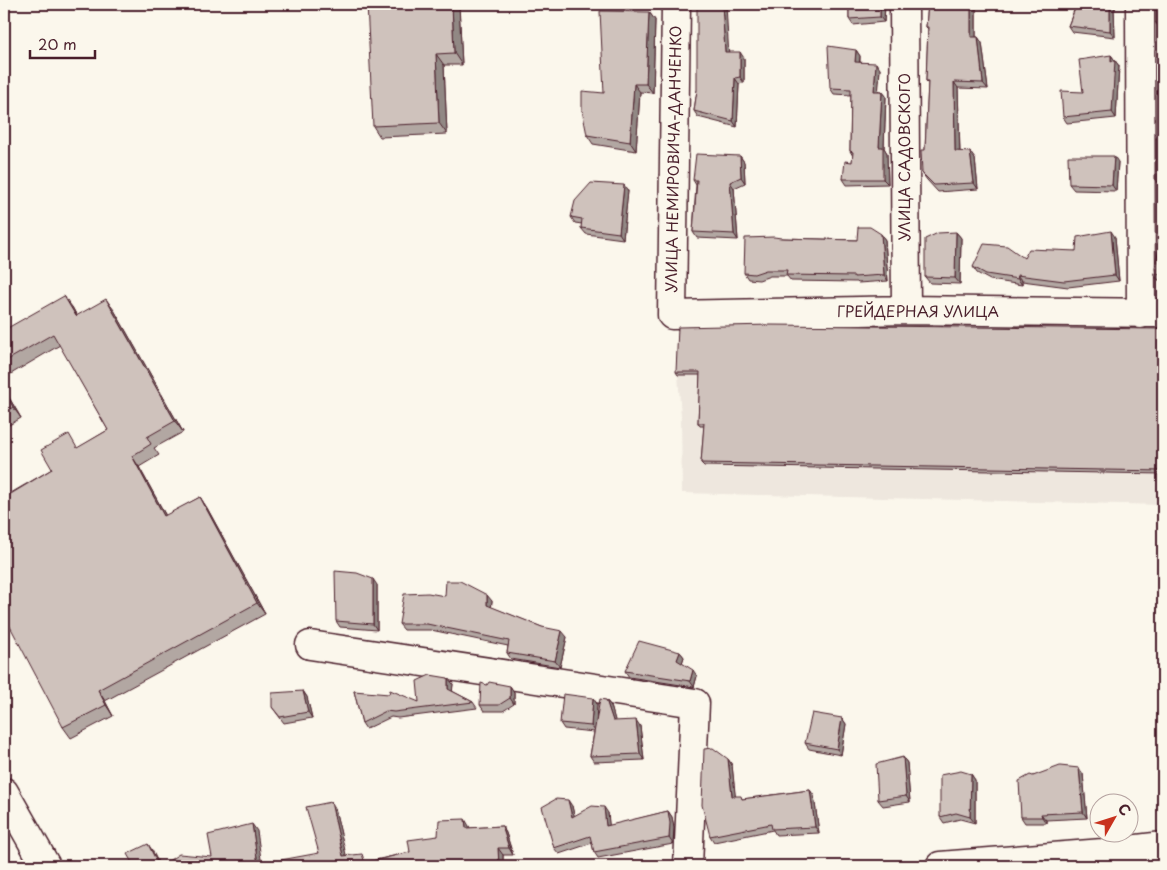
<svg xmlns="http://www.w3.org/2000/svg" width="1167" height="870" font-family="'Playpen Sans',sans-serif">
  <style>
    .built { fill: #eee7de }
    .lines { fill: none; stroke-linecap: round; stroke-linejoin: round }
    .minor-casing { stroke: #4a1f2b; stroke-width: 31 }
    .highway-casing { stroke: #4a1f2b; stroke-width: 31 }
    .minor { stroke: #fbf7ec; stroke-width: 28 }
    .highway { stroke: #fbf7ec; stroke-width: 28 }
    .wall { fill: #b2a7a2; stroke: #4a1f2b }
    .shaded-wall { fill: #918884; stroke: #4a1f2b }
    .building { fill: #cfc2bc; stroke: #4a1f2b }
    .labels { text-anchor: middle; stroke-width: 5; stroke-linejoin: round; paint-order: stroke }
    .street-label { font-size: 15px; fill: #4a1f2b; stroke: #fbf7ec }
  </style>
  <rect width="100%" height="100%" fill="#fbf7ec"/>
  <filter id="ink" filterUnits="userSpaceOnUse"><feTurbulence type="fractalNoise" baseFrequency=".02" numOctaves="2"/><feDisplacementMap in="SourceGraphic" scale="10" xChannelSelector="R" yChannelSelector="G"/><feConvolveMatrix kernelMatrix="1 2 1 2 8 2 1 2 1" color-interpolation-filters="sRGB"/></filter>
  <g filter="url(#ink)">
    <!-- built -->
    <path class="built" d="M680,328L1163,332V505L682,493L681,416L678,375Z"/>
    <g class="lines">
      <defs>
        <path id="minor" d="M676,4L672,315L906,310L1163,313
          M904,4L906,310
          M1140,4L1141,314
          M310,645L695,703L688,866
          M940,866L1103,853L1163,846"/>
        <path id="highway" d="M4,792L46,866"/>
      </defs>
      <!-- minor casing -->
      <use href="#minor" class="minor-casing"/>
      <!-- highway casing -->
      <use href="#highway" class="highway-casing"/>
      <!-- minor -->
      <use href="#minor" class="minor"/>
      <!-- highway -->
      <use href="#highway" class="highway"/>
    </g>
    <!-- wall -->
    <path class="wall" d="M459,4L462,65H444L447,134L380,137L373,126Z
      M794,4H826L795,5Z
      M849,4H885L884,22L853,25L849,19Z
      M928,4H976V37H978L982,43L988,89L958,88L960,152L975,159L978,189L938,192L927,180L922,173L925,150L928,83L926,81L928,29L926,27Z
      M1072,4H1115V10L1114,9L1115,37L1072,32L1068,26L1076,5L1073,6Z
      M1163,4V29H1160L1156,23Z
      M649,12L655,20L653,93L640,92L636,151L593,144L587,135L604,93Z
      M856,50L860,56V62L880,69L878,91H882L886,96L884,148L887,153L888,184L847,185L843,179L852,162L853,156L850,151L851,95L834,94L830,88Z
      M729,52L744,58V83L739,84L737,127L698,117L694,111L697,90Z
      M1111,55L1119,66L1116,118L1067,123L1063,117Z
      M1163,93V188L1160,187L1156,181L1161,138Z
      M740,156L744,162L745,183L734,188L738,240L697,238L693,232L696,185L693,180Z
      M1118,162L1116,191L1074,190L1069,184Z
      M628,191L623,239L586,234L581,228L582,224L575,223L571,217Z
      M956,232L961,238L960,284L930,283L925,277Z
      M881,234L885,240L888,281L858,283L857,282L791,281L787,276H770L759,280L748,279L744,273L781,238L857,240Z
      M1115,237L1119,281L1068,287L1022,281V285L990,280L977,273L973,267L1024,258L1076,251Z
      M1163,241V280H1158L1154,274Z
      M72,307L77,316L114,310L183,432L154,448L159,455L139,467L166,516L200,497L207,508L265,614L105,701L113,716L71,738L63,727L4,497L52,469L78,448L108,430L60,345L4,378V330Z
      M1163,329V474L704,466L701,463L704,426H700L698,423L700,375H678L676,372Z
      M4,389L21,418L4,428Z
      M377,585V630L340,627L336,621Z
      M445,596L492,601L491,607L567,637L560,667L511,659L507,653L508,646L431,630H404L399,624Z
      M680,652L684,657L682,663L697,676L694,687L629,677L625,671Z
      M453,684L452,691L473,702L477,708L398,718L391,717L366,729L362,723L354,691L419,702Z
      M510,686L514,692V704L503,711H484L480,705Z
      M303,691L307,697L312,718L284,723L272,707Z
      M593,698L597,704L596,721L606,700L611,706L615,721L640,726L644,760L594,762L590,756L594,732L564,729L560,723Z
      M842,718L846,724L841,755L809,749L805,743Z
      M903,757L907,763L910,802L883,806L878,800Z
      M728,759L732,765L735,796L743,799L810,790L814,796L819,833L776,835L773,830L714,842L710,836Z
      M971,774L975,780V823L960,819L944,823L940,817Z
      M1083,774L1087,818L1046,820V823H1025L1021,817L1033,776Z
      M572,806L574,816L608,813L609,826L668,811L672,817L674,828L673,844L598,858L594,852L592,843L559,854L554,848Z
      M335,809L346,856L367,862L410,852L438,836L469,826L470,828L502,826L506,833L513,855H503V866H283L319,853Z"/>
    <!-- shaded-wall -->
    <path class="shaded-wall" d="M452,4H459L462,65L454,53Z
      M722,4H726L729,58L725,52Z
      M880,4H885L884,22L880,17Z
      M971,4H976V44L971,37Z
      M1110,4H1115V10L1114,9L1115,37L1110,31Z
      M649,12L655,20L653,93L646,84Z
      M978,37L982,43L988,89L983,83Z
      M856,50L860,56L859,68L855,62Z
      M740,52L744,58V83L740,77Z
      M436,54L444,65L447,134L439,123Z
      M1111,55L1119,66L1116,118L1112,112Z
      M876,63L880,69L878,97L874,91Z
      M735,78L739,84L737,127L733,121Z
      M954,82L958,88L960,158L955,151Z
      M634,84L640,92L636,151L630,142Z
      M882,91L886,96L884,148L887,153L888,184L883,179L879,147Z
      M970,152L975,159L978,189L974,183Z
      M740,156L744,162L745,183L741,177Z
      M1114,156L1118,162L1116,191L1112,185Z
      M730,182L734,188L738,240L734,234Z
      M624,185L628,191L623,239L619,233Z
      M1111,231L1115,237L1119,281L1115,275Z
      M956,232L961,238L960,284L955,278Z
      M881,234L885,240L888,281L884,275Z
      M1017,275L1022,281V285L1018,279Z
      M64,296L72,307L83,327L76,316Z
      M106,299L114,310L183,432L175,421Z
      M4,389L21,418L13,407L4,391Z
      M132,456L139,467L172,527L164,516Z
      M200,497L207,508L265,614L257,603Z
      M373,579L377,585V630L373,624Z
      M487,595L492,601L491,611L487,605Z
      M562,631L567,637L560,667L555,661Z
      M680,652L684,657L681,666L677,660Z
      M693,670L697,676L694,687L690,681Z
      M448,678L453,684L452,695L448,689Z
      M510,686L514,692V704L510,698Z
      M98,690L105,701L113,716L106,705Z
      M303,691L307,697L312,718L308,712Z
      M593,698L597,704L596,732L591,726Z
      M606,700L611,706L617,727L613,721Z
      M842,718L846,724L841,755L837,749Z
      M636,720L640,726L644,760L640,754Z
      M903,757L907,763L910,802L906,796Z
      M728,759L732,765L736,802L732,796Z
      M1079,768L1083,774L1087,818L1083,812Z
      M971,774L975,780V823L970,817Z
      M810,790L814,796L819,833L815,827Z
      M568,800L572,806L576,823L572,817Z
      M331,802L335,809L348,863L343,856Z
      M604,807L608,813L610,832L606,826Z
      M668,811L672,817L674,828L673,844L669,838Z
      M1041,814L1046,820V823L1042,817Z
      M465,819L469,826L470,835L466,828Z
      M252,824L257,831L262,866H259L258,865Z
      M502,826L506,833L513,855L509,848Z
      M148,844L152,850L160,866H159Z
      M498,848L503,855V866H499Z"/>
    <!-- building -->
    <path class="building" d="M367,4H452L454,53L436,54L439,123L373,126Z
      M697,4H722L725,52H740V77L735,78L733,121L694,111L697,90Z
      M849,4H880V17L849,19Z
      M928,4H971V37H978L983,83L954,82L955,151L970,152L974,183L934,185L922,173L921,150H925L928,81H926L928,27H926Z
      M1077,4H1110V31L1068,26Z
      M1156,4H1163V24L1156,23Z
      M600,11L649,12L646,84H634L630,142L587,135L582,110V91L604,93Z
      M828,46L856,50L855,62L876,63L874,91H882L879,147H883V179H843L845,161L852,162L853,152L850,151L851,89L830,88Z
      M1111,55V62L1115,60L1112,112L1063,117L1061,91L1083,92L1079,60Z
      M1159,93H1163V182L1156,181V138H1161Z
      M696,154L740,156L741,177L730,182L734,234L693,232L697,180H693Z
      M1068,156H1114L1112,185L1069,184Z
      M591,183L624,185L619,233L581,228L582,219L571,217L575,201Z
      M858,227H870L881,234L884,275L854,277V276L786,275L787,270H766L754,274L744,273L745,238L774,237L781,238L857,240Z
      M1111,231L1115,275L1064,281L1017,275L1018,279L986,274L973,267L984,244L1007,246L1024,258L1029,249L1076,251L1077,237Z
      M956,232L955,278L925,277V239L938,233Z
      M1163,241V274H1154L1160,242Z
      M64,296L76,316L106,299L175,421L147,437L151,444L132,456L164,516L200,497L257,603L98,690L106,705L63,727L4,615V498L52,469L41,450L69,434L77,448L108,430L53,334L4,362V330Z
      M771,325L1163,329V471L701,463L704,423H698L700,372H676L678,327Z
      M4,391L13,407L4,413Z
      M335,571L357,573L373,579V624L336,621Z
      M446,581H460L487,595V605L542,627L562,631L555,661L507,653L509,641L427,624H399L404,594L428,593L445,596Z
      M639,641L680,652L677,660L693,670L690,681L625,671Z
      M430,675L448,678V689L473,702L394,712L386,711L362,723L354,691L389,694L390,690L419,702L417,681Z
      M489,682L510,686V698L499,705H480L481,683L487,685Z
      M303,691L308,712L280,717L272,707V693Z
      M563,694L593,698L591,726L560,723Z
      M600,699L606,700L613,721L636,720L640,754L590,756Z
      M812,713L842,718L837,749L805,743Z
      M713,748L728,759L732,796H741L742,799L810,790L815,827L772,829L771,824L710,836L702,805L704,749Z
      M903,757L906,796L878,800L876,764Z
      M1060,766L1079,768L1083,812L1041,814L1042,817H1021L1019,781L1030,775L1033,776Z
      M961,771L971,774L970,817L956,813L940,817V775Z
      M556,799L568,800L572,817L592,806L604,807L606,826L668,811L670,823L669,838L594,852L590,836L554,848L542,807Z
      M331,802L343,856L362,854L365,863L410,852L408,840L438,836L439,820L465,819L466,828L502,826L509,848H498L499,866H283L281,860L319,853L306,807Z
      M252,824L258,865L254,866H161L179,854L212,857L208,835Z
      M148,844L159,866H134L127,854Z"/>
  </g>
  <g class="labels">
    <!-- street labels -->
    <g class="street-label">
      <text transform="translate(905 157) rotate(-90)" y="5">УЛИЦА САДОВСКОГО</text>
      <text transform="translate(674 159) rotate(-89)" y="5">УЛИЦА НЕМИРОВИЧА-ДАНЧЕНКО</text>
      <text x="918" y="317">ГРЕЙДЕРНАЯ УЛИЦА</text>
    </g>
  </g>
  <!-- margin -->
  <rect width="1167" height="870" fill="none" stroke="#fbf7ec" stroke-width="20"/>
  <rect x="10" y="10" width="1147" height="850" fill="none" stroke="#4a1f2b" stroke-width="2" filter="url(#ink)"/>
  <!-- north arrow -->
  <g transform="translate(1114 818) rotate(51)"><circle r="24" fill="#fbf7ec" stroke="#b4a19f"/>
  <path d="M0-4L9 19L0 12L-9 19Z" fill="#c8321e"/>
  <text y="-8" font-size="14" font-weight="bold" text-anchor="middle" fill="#4a1f2b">С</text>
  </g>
  <!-- scale -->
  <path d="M30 50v8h65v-8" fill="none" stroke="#4a1f2b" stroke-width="2.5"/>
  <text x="38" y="50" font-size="15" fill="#4a1f2b" stroke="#fbf7ec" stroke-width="4" paint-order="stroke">20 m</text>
</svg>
